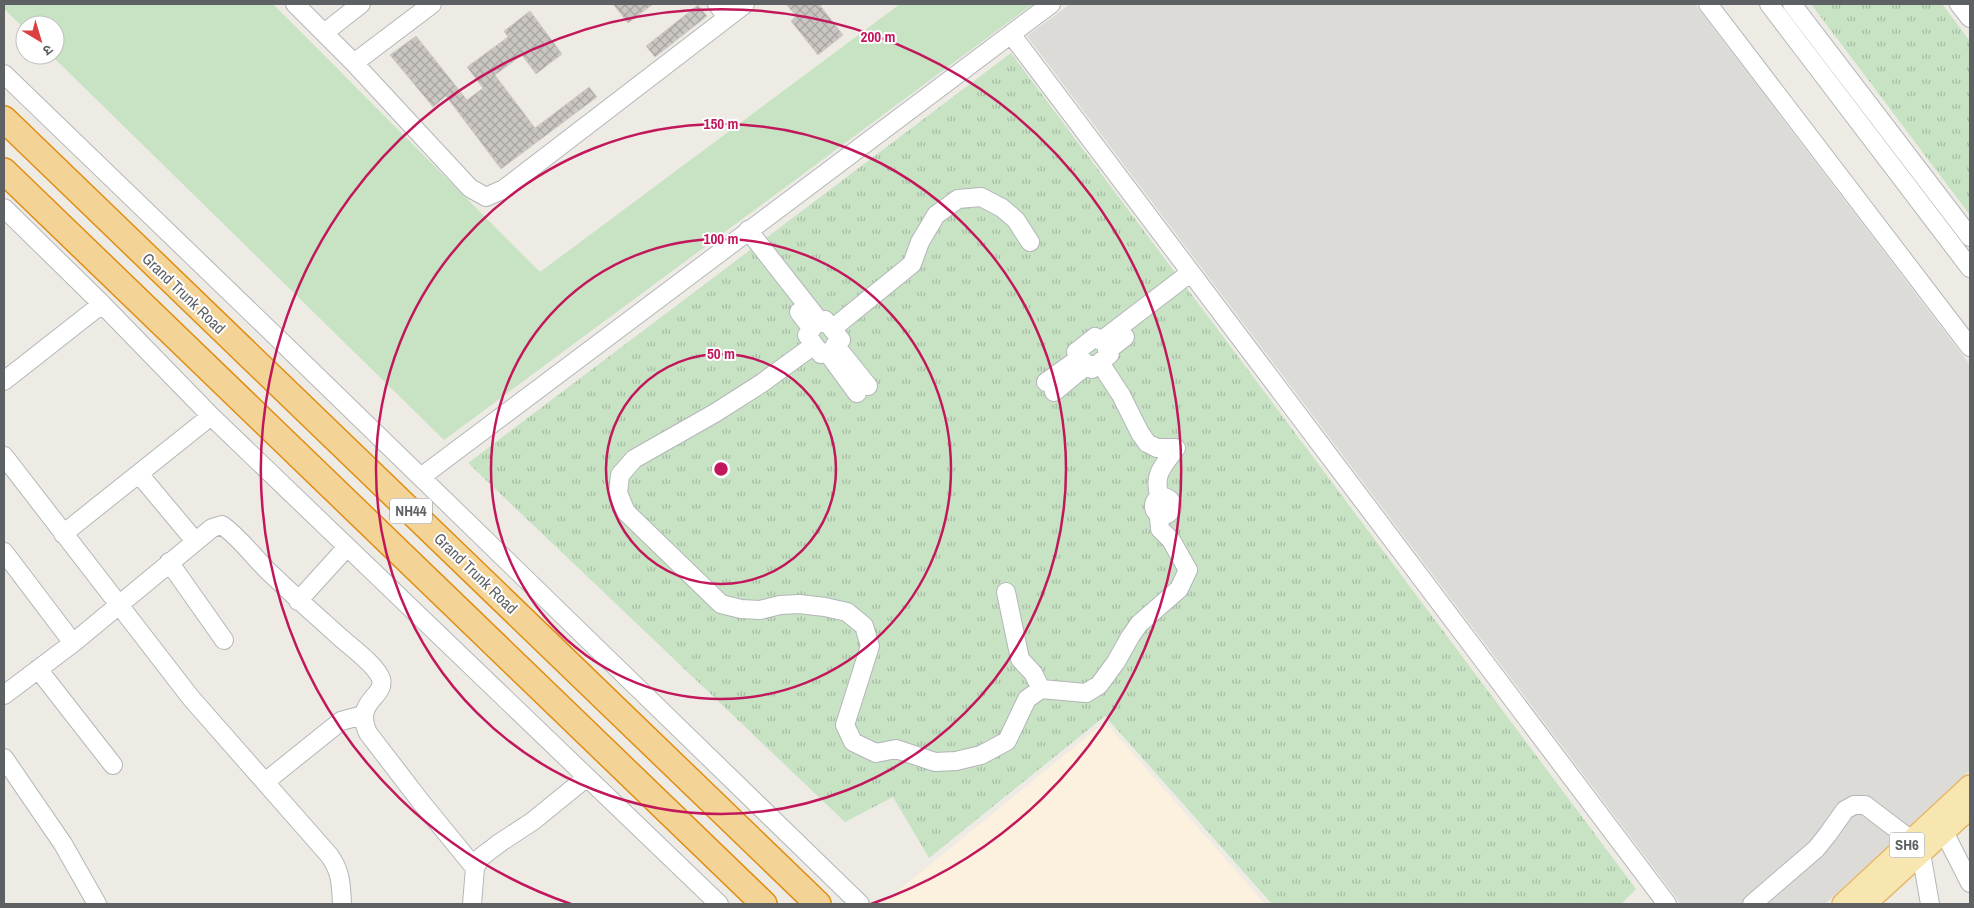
<svg xmlns="http://www.w3.org/2000/svg" width="1974" height="908" font-family="'Archivo Narrow','Noto Sans Devanagari',sans-serif">
  <style>
    .commercial { fill: #fbf1de }
    .industrial { fill: #dddbd8 }
    .grass { fill: #c7e3c4 }
    .park { fill: url(#park-tufts) }
    .building { fill: url(#building-cross-hatch); stroke: #d2cdc4 }
    .lines { fill: none; stroke-linecap: round; stroke-linejoin: round }
    .minor-casing { stroke: #b3b6b9; stroke-width: 20 }
    .major-casing { stroke: #e6b667; stroke-width: 24 }
    .highway-casing { stroke: #e08d13; stroke-width: 28 }
    .minor { stroke: #fff; stroke-width: 18 }
    .major { stroke: #f8e6b0; stroke-width: 21 }
    .highway { stroke: #f4d496; stroke-width: 25 }
    .ring { fill: none; stroke: #c2185b; stroke-width: 2.5 }
    .labels { text-anchor: middle; stroke-width: 4; stroke-linejoin: round; paint-order: stroke }
    .shield { fill: #fff; stroke: #8e9092; stroke-width: 1 }
    .shield-label { font-size: 15px; font-weight: bold; fill: #5d6164 }
    .street-label { font-size: 16px; fill: #5d6164; stroke: #fff }
    .centre { fill: #c2185b; stroke: #fff; stroke-width: 2.5 }
    .ring-label { font-size: 15px; text-anchor: middle; font-weight: bold; fill: #c2185b; stroke: #fff; stroke-width: 4; stroke-linejoin: round; paint-order: stroke }
  </style>
  <defs>
    <pattern id="park-tufts" width="24" height="20" patternUnits="userSpaceOnUse" patternTransform="scale(1.25)"><rect width="24" height="20" fill="#c7e3c4"/><path d="M3 7l-1-3M5 7V3M7 7l1-3M15 17l-1-3M17 17v-4M19 17l1-3" fill="none" stroke="#a5bba3"/></pattern>
    <pattern id="building-cross-hatch" width="8" height="8" patternUnits="userSpaceOnUse" patternTransform="scale(1.25)"><rect width="8" height="8" fill="#cac6c2"/><path d="M0 0l8 8M0 8l8-8" fill="none" stroke="#a7a4a1"/></pattern>
  </defs>
  <rect width="100%" height="100%" fill="#eeebe5"/>
  <!-- commercial -->
  <path class="commercial" d="M1105,722L1265,904H882Z"/>
  <!-- industrial -->
  <path class="industrial" d="M1070,4H1695L1970,365V770L1825,904H1681L1027,36Z"/>
  <!-- grass -->
  <path class="grass" d="M4,4H273L540,272L900,4H1033L444,440L51,55H55V25H25V29L4,9Z"/>
  <!-- park -->
  <path class="park" d="M1811,4H1942L1970,41V215Z
    M1011,53L1636,889L1621,904H1272L1105,716L929,858L893,797L845,822L468,463Z"/>
  <!-- building -->
  <path class="building" d="M613,4H653L628,23Z
    M786,4H819L843,35L818,55L791,21L796,16Z
    M698,5L707,16L655,57L646,46Z
    M530,11L562,54L536,74L522,55L495,75L535,128L589,87L597,97L501,169L446,96L433,107L390,55L416,36L467,100L483,88L467,67L508,37L504,31Z"/>
  <g class="lines">
    <defs>
      <path id="minor" d="M295,4L354,63L470,188L486,197L504,189L745,4
        M717,4L727,17
        M1708,4L1970,347
        M1769,4L1970,268
        M1792,4L1970,237
        M1959,4L1970,18
        M324,33L361,4
        M1011,34L1667,904
        M354,63L432,4
        M4,74L291,351L860,904
        M4,208L102,304L211,416L719,904
        M748,230L821,323L825,320L841,340L835,345L868,386
        M799,312L812,329L807,335L821,354L827,352L857,393
        M832,329L912,264L920,242L936,215L958,199L981,197L1002,208L1016,220L1030,242
        M814,345L762,383L715,413L634,459L620,475L618,493L626,512L721,604L741,609L760,610L780,605L799,604L825,607L847,612L864,626L870,646L845,725L853,742L876,753L896,749L935,762L956,761L981,755L1007,741L1027,699L1041,689L1033,673L1020,659L1006,592
        M1100,363L1121,395L1140,433L1147,443L1157,448H1176C1164,465 1152,475 1160,497
        M4,381L102,304
        M1046,382L1081,357L1076,352L1095,337L1101,341L1190,273
        M1054,392L1088,364L1092,369L1110,354L1107,351L1125,337
        M4,456L191,698L329,855C341,871 341,884 342,904
        M139,474L195,541
        M421,477L1051,4
        M1154 506a9 9 0 1 1 18 0a9 9 0 1 1-18 0Z
        M63,534L211,416
        M4,552L73,643
        M169,562L224,640
        M298,601L347,547
        M38,669L113,765
        M1041,689L1086,693L1099,685L1116,662L1130,637L1139,624L1179,589L1188,570L1171,540L1160,529L1159,518L1162,515
        M4,695L73,643L212,528L222,525C239,537 253,556 268,571C292,594 316,616 341,638C351,647 377,666 381,679C386,697 353,701 368,733L421,802L475,868
        M4,758L63,844L97,904
        M265,782L341,721L363,715
        M1934,824L1944,832L1970,883
        M472,904L475,868L481,857L501,842L533,821L587,777
        M1752,904L1816,849L1828,834L1845,810L1854,805H1865L1911,840L1921,853L1930,904"/>
      <path id="major" d="M1843,904L1970,786
        M1865,904L1970,808"/>
      <path id="highway" d="M4,119L818,904
        M4,171L764,904"/>
    </defs>
    <!-- minor casing -->
    <use href="#minor" class="minor-casing"/>
    <!-- major casing -->
    <use href="#major" class="major-casing"/>
    <!-- highway casing -->
    <use href="#highway" class="highway-casing"/>
    <!-- minor -->
    <use href="#minor" class="minor"/>
    <!-- major -->
    <use href="#major" class="major"/>
    <!-- highway -->
    <use href="#highway" class="highway"/>
  </g>
  <!-- distance rings -->
  <g class="ring">
    <circle cx="721" cy="469" r="115"/>
    <circle cx="721" cy="469" r="230"/>
    <circle cx="721" cy="469" r="345"/>
    <path d="M571 904A460 460 0 1 1 871 904"/>
  </g>
  <g class="labels">
    <!-- shield labels -->
    <g class="shield">
      <rect x="390" y="498.5" width="42" height="25" rx="4"/>
      <rect x="1889.5" y="832.5" width="35" height="25" rx="4"/>
    </g>
    <g class="shield-label">
      <text x="411" y="516">NH44</text>
      <text x="1907" y="850">SH6</text>
    </g>
    <!-- street labels -->
    <g class="street-label">
      <text transform="translate(184 293) rotate(44)" y="6">Grand Trunk Road</text>
      <text transform="translate(476 573) rotate(44)" y="6">Grand Trunk Road</text>
    </g>
  </g>
  <circle cx="721" cy="469" r="8" class="centre"/>
  <g class="ring-label">
    <text x="878" y="42">200 m</text>
    <text x="721" y="129">150 m</text>
    <text x="721" y="244">100 m</text>
    <text x="721" y="359">50 m</text>
  </g>
  <!-- border -->
  <rect width="1974" height="908" fill="none" stroke="#5d6164" stroke-width="10"/>
  <!-- north arrow -->
  <g transform="translate(40 40) rotate(142)"><circle r="24" fill="#ffffff" stroke="#bec0c1"/>
  <path d="M0-4L9 19L0 12L-9 19Z" fill="#db3f41"/>
  <text y="-8" font-size="14" font-weight="bold" text-anchor="middle" fill="#5d6164">उ</text>
  </g>
</svg>
